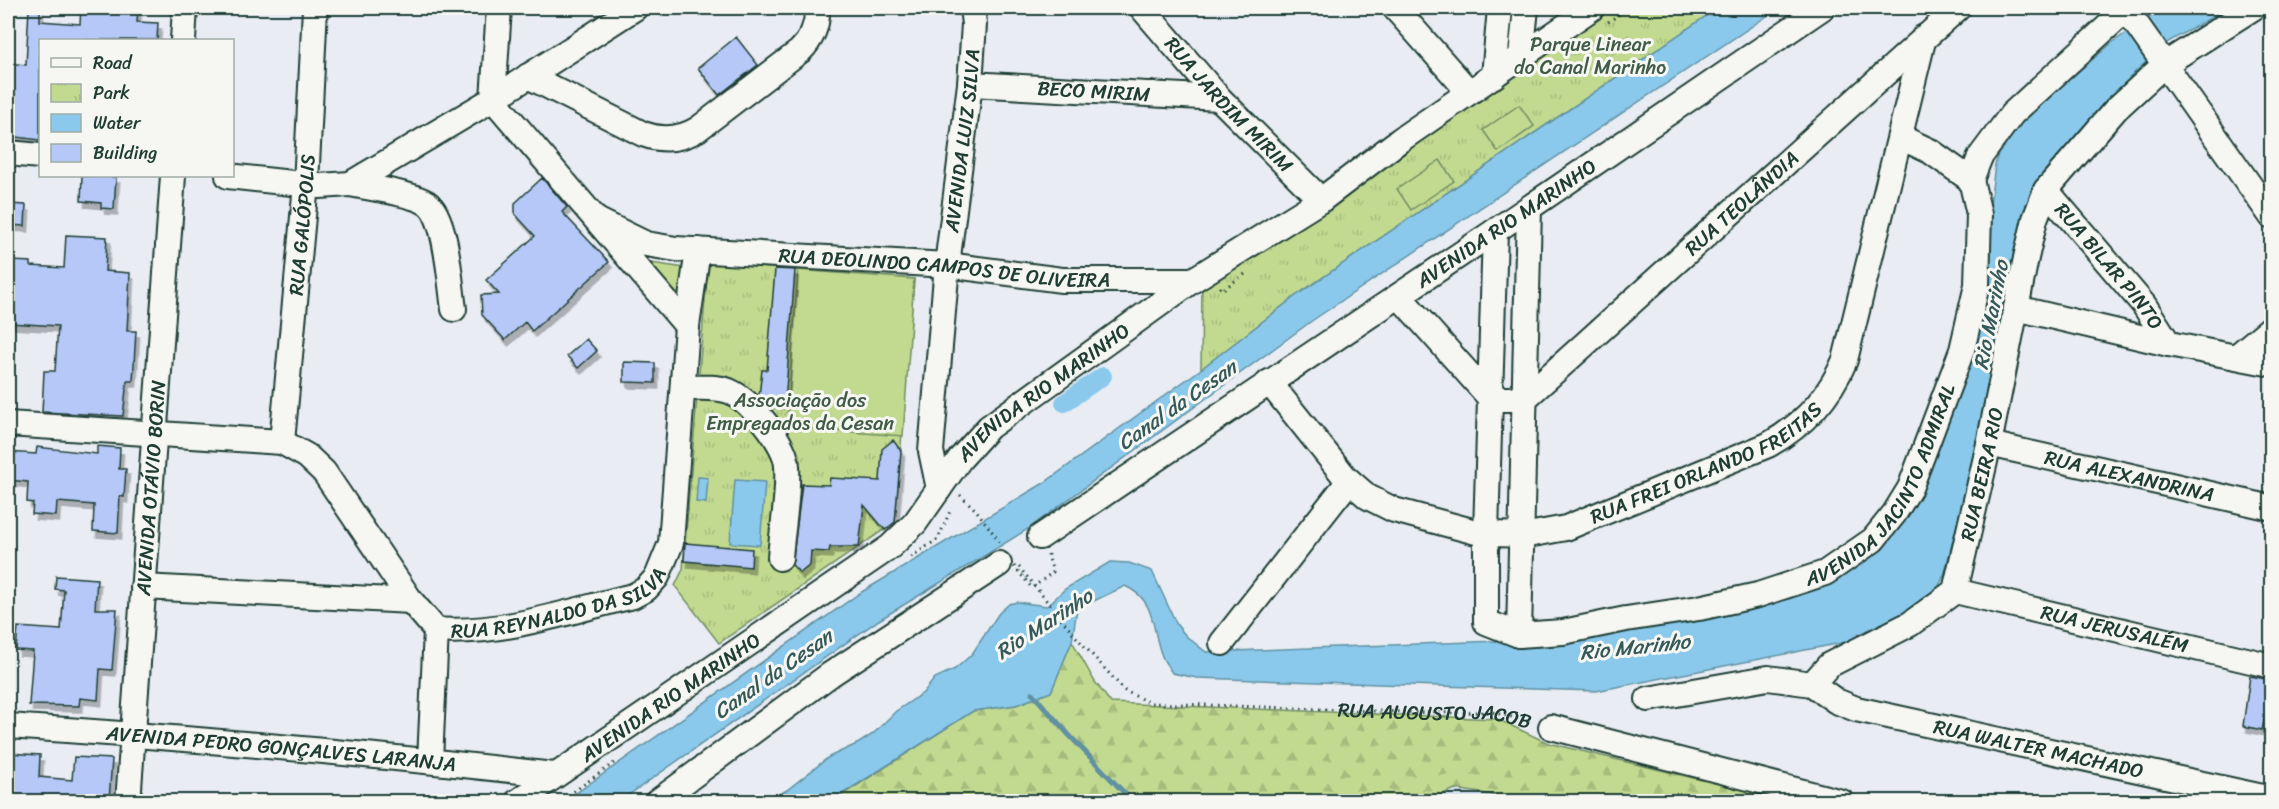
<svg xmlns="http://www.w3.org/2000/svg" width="2279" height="809" font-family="Sriracha,sans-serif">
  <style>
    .built { fill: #d9e2f4 }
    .forest { fill: url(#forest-firs); stroke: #708c62; stroke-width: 1.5 }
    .park { fill: url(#park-tufts); stroke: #708c62; stroke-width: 1.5 }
    .garden { fill: #c2da90; stroke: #708c62; stroke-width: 1.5 }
    .water { fill: #8bc9ec; stroke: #6091a2; stroke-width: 1.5 }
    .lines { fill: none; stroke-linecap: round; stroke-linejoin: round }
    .stream { stroke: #6091a2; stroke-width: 5 }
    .canal { stroke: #8bc9ec; stroke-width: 18 }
    .building { fill: #b5c8f8; stroke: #1f3d34; stroke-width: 1.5; filter: url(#shadow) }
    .minor-casing { stroke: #1f3d34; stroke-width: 28 }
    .path { stroke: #1f3d34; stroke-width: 3; stroke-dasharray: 1.5 4.5; stroke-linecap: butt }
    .minor { stroke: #f6f6f2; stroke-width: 24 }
    .path-bridge { stroke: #1f3d34; stroke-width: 3; stroke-dasharray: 1.5 4.5; stroke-linecap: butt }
    .labels { text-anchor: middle; stroke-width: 6; stroke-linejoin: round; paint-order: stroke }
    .park-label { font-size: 20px; fill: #405c46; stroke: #f6f6f2 }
    .street-label { font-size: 20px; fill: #1f3d34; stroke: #f6f6f2 }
    .water-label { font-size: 21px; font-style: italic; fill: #355959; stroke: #f6f6f2 }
  </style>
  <defs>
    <pattern id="forest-firs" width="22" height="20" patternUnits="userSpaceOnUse" patternTransform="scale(1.5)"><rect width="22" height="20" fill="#c2da90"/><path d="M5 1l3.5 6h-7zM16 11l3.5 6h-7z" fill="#a6bc7d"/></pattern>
    <pattern id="park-tufts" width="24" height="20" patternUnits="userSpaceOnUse" patternTransform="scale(1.5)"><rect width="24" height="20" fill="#c2da90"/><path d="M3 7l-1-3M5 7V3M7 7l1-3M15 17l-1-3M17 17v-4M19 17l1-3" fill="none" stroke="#a6bc7d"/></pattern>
    <filter id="shadow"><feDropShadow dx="3.5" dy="6" stdDeviation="0" flood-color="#0004"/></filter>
  </defs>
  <rect width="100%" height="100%" fill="#e9edf3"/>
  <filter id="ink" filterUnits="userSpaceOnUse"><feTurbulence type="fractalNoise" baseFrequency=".0167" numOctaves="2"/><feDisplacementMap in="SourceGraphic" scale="12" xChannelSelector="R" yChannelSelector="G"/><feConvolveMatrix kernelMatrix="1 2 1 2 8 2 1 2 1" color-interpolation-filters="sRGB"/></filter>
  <g filter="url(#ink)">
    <!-- built -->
    <path class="built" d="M1455,789L1493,795L1498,801L1424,802Z"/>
    <!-- forest -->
    <path class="forest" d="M1072,641L1095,682L1111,703L1497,719L1548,743L1789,801L1498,802L1493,795L1455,789L1424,802H831L973,711L1016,705L1051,692Z"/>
    <!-- park -->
    <path class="park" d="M1603,8H1718L1297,295L1201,369L1202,284Z
      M708,263L914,279L895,522L719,643L675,586L683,569Z"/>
    <!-- garden -->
    <path class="garden" d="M1519,105L1534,126L1498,152L1483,130Z
      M1440,160L1454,181L1411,210L1397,189Z
      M644,262L685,268L681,303Z
      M798,270L914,279L903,436L787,427Z"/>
    <!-- water -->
    <path class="water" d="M1718,8H1779L1313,320L1028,529L879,620L620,801H565L860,593L1044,483L1201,369L1297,295Z
      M2163,8H2228L2168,42L2136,71L2026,204L2008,331L1944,575L1937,590L1921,610L1862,639L1596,691L1197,678L1172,673C1169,667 1164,662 1162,656C1151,629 1157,600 1125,586L1077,609L1072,641L1051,692L1016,705L973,711L831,801L765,802L787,790L829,757L859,743L873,734L896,711L923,693L935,678L955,669L962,663L972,654L999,613L1009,604L1017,602L1047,606L1065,589L1110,562L1129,563L1152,571L1177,625L1186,636L1206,652L1498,641L1732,614L1808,589L1872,553L1987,265L1990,204L1995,165L2005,138L2036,108L2113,42Z
      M698,477L708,478L706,503L696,502Z
      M735,480L765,482L760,545L730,543Z"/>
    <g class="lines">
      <!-- stream -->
      <path class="stream" d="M1032,693L1069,735L1133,802"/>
      <!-- canal -->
      <path class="canal" d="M1064,403L1103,376"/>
    </g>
    <!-- building -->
    <path class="building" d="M29,8H40V21L80,24L81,8H138L137,22L158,23L157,40H40V140L8,136V63L26,65Z
      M736,37L758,65L719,95L698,68Z
      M82,176L116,177L114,209L101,208V203L81,201Z
      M542,178L567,207L562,212L609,262L532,331L525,322L505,340L482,315L481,295L499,294L486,280L535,236L515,214V203Z
      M8,204L26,205L25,226L8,225Z
      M66,235L107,237L105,271L130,273L127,331H136L133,381H127L123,416L42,412L44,371H55L58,326L9,323L12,261L31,262V266L64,268Z
      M775,269L795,270L785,403L765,402L759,396L762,370H767Z
      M586,339L597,351L578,368L567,356Z
      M624,362L655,363V383L624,382Z
      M893,440L901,451L895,522L885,530L864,505L859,547H830L829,552L811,551L810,565L800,573L792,565L802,484L829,485L830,478L880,481L882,449Z
      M97,446L120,448L119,469H126L124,497L120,496L118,533L93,531L94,505L57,502L56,516L32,514L33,503L27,502L28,482L8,480V452L36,454L37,447L97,454Z
      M685,543L752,549L751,567L684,561Z
      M56,576L97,579L95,609H117L112,670L100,669L98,700L80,698L79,706L29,705L33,651L16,650L18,627L61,630L64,590L55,589Z
      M2250,676L2271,680V690L2262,730L2243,726Z
      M8,753L40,755L39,777L72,780L74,757L112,759L109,801L8,800Z"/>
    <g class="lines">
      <defs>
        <g id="minor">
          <path id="s2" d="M1142,8L1219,98L1321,200"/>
          <path d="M1395,8L1469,92"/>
          <path d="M2125,8L2272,217"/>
          <path d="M183,40L185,8"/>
          <path d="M1521,57L1526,8"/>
          <path d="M528,76L643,134C662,141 680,140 698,129L800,51C812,39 818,25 817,8"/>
          <path d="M1494,76L1500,8"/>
          <path id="s3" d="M970,84L1219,98"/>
          <path d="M493,99L687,326"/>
          <path d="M493,99L499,8"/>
          <path d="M8,153L40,156"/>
          <path d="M228,176L320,186L350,184L493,99L635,8"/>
          <path d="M1971,180L1980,157L2012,114L2128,8"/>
          <path d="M350,184C369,188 412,193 427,203C447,217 450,284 454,309"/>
          <path id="s4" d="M2046,190L2144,305L2169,344"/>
          <path id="s5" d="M599,221L646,244L676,249L947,265L1062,280H1193"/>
          <path id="s6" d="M1495,231L1486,533V622L1519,635L1563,632L1626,619L1699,608L1758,595L1825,573L1873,540L1894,514L1910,488L1962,350L1977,285L1979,214L1971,180L1930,151L1900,137"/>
          <path id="s7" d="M1399,296L1491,399H1524L1958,8"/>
          <path d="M2016,308L2169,344L2272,364"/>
          <path d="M2237,356L2272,327"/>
          <path id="s8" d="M1269,382L1345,477L1368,497L1394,510L1476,532L1492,534L1528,535L1566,528L1768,445C1804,425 1829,398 1845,360L1924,37"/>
          <path d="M683,388C698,388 715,386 729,391C750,400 786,443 787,466C789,496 782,528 780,558"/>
          <path id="s9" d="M8,424L282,442L307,456L324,472L411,601L436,630C502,635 569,611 633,596L646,589L657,577L671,543L687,326L698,250"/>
          <path id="s10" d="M282,442L306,184L315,8"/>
          <path id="s11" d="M1989,444L2272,508"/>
          <path id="s12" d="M939,489L931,451L947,265L970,84L974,24L972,8"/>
          <path id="s13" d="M1040,537L1495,231L1822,8"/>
          <path d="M143,587L411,601"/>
          <path id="s14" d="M1955,591L2272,666"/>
          <path d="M1519,635L1529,208"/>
          <path d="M1222,643L1349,481"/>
          <path id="s15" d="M1812,684L1829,665L1910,624L1955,591L1989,444L2026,258L2035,219L2046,190L2116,109L2165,64L2253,8"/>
          <path id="s16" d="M1648,699L1768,678L1812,684L1836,701L1856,709L2272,799"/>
          <path id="s17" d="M8,726C190,738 372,754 554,775"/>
          <path d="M1551,727L1842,802"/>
          <path d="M430,761L436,630"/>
          <path id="s18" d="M128,802L173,176"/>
          <path id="s19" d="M517,802L890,547L915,523L960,459L989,427L1193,280L1321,200L1400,140L1592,8"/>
          <path d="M657,802L831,674L999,564"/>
        </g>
      </defs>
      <!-- minor casing -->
      <use href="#minor" class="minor-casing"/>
      <!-- path -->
      <g class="path">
        <path d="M1608,22L1629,8"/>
        <path d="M1220,287L1222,290L1245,274"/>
        <path d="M960,495L976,510L1002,545"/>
        <path d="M911,557L938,539L951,509"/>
        <path id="s1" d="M1019,567L1077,638L1125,691L1150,703L1433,713L1492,712L1532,722"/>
        <path d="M559,802L614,763"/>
      </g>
      <!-- minor -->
      <use href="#minor" class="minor"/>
      <!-- path-bridge -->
      <path class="path-bridge" d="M1014,566L1032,588L1053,572L1045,545"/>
    </g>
  </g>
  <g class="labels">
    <!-- park labels -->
    <g class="park-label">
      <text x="1590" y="51">Parque Linear<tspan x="1590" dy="23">do Canal Marinho</tspan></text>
      <text x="800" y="407">Associação dos<tspan x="800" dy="23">Empregados da Cesan</tspan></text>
    </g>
    <!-- street labels -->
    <g class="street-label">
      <text dy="7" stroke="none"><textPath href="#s3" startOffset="124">BECO MIRIM</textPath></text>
      <text dy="7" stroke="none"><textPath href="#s2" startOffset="130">RUA JARDIM MIRIM</textPath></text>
      <text dy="7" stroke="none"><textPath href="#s12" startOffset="351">AVENIDA LUIZ SILVA</textPath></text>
      <text dy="7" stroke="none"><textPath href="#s7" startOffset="464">RUA TEOLÂNDIA</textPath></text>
      <text dy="7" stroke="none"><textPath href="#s13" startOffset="562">AVENIDA RIO MARINHO</textPath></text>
      <text dy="7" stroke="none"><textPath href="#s10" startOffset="218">RUA GALÓPOLIS</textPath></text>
      <text dy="7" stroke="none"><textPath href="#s4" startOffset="99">RUA BILAR PINTO</textPath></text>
      <text dy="7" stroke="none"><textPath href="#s5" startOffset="352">RUA DEOLINDO CAMPOS DE OLIVEIRA</textPath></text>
      <text dy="7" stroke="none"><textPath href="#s19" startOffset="672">AVENIDA RIO MARINHO</textPath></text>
      <text dy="7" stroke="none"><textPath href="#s8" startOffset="512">RUA FREI ORLANDO FREITAS</textPath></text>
      <text dy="7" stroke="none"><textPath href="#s15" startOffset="292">RUA BEIRA RIO</textPath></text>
      <text dy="7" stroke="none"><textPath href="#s11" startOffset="144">RUA ALEXANDRINA</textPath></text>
      <text dy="7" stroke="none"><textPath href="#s6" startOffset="846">AVENIDA JACINTO ADMIRAL</textPath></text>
      <text dy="7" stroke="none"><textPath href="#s18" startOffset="315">AVENIDA OTÁVIO BORIN</textPath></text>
      <text dy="7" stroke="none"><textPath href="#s9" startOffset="648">RUA REYNALDO DA SILVA</textPath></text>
      <text dy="7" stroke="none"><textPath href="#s14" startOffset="164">RUA JERUSALÉM</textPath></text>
      <text dy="7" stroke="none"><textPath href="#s19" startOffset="186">AVENIDA RIO MARINHO</textPath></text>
      <text dy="7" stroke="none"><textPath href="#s1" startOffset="476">RUA AUGUSTO JACOB</textPath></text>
      <text dy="7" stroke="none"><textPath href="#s16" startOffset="404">RUA WALTER MACHADO</textPath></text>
      <text dy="7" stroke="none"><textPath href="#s17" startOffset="274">AVENIDA PEDRO GONÇALVES LARANJA</textPath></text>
    </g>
    <!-- water labels -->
    <g class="water-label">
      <text transform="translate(1991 315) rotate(-79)" y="7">Rio Marinho</text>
      <text transform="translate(1177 405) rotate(-35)" y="7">Canal da Cesan</text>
      <text transform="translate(1044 624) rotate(-33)" y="7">Rio Marinho</text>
      <text transform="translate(1635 647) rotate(-6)" y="7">Rio Marinho</text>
      <text transform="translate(773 674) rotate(-35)" y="7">Canal da Cesan</text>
    </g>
  </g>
  <!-- margin -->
  <rect width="2279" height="809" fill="none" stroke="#f6f6f2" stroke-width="30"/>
  <rect x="15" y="15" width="2249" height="779" fill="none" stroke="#1f3d34" stroke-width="2" filter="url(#ink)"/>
  <!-- legend -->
  <rect x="39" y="39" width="195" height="138" fill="#f6f6f2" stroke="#a0aca6" stroke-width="1.5"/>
  <rect x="51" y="58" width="30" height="9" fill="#f6f6f2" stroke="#a0aca6" stroke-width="1.5"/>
  <text x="93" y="69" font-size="18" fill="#1f3d34">Road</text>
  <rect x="51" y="84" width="30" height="18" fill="url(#park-tufts)" stroke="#a0aca6" stroke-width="1.5"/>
  <text x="93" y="99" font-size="18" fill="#1f3d34">Park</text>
  <rect x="51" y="114" width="30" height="18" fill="#8bc9ec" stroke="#a0aca6" stroke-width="1.5"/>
  <text x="93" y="129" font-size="18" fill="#1f3d34">Water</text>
  <rect x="51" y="144" width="30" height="18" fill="#b5c8f8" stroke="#a0aca6" stroke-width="1.5"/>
  <text x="93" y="159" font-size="18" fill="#1f3d34">Building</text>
</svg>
